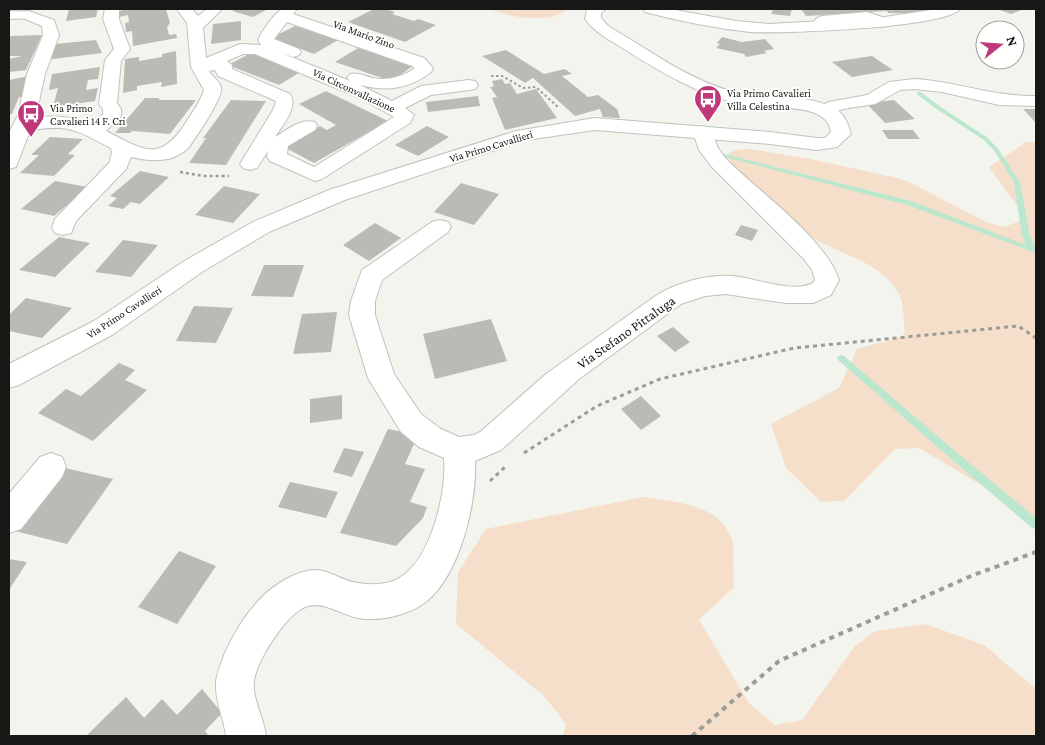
<svg xmlns="http://www.w3.org/2000/svg" width="1045" height="745" font-family="'Crimson Pro',serif">
  <style>
    .green { fill: #f5dfcb }
    .lines { fill: none; stroke-linecap: round; stroke-linejoin: round }
    .stream { fill: #bae7cd; fill-rule: evenodd }
    .building { fill: #bcbab5 }
    .minor-casing { stroke: #c1c2bc; stroke-width: 2 }
    .major-casing { stroke: #c1c2bc; stroke-width: 2 }
    .path-far3 { stroke: #9c9c97; stroke-width: 2; stroke-dasharray: 2.5 2.5; stroke-linecap: butt }
    .path-far2 { stroke: #9c9c97; stroke-width: 2.5; stroke-dasharray: 3 3; stroke-linecap: butt }
    .path-far1 { stroke: #9c9c97; stroke-width: 3; stroke-dasharray: 4 4; stroke-linecap: butt }
    .path { stroke: #9c9c97; stroke-width: 4; stroke-dasharray: 5 5; stroke-linecap: butt }
    .minor { fill: #fff; fill-rule: evenodd }
    .major { fill: #fff; fill-rule: evenodd }
    .labels { text-anchor: middle; stroke-width: 4; stroke-linejoin: round; paint-order: stroke }
    .far-street-label { font-size: 11px; fill: #171715; stroke: #fffffe }
    .far-poi-label { font-size: 11px; fill: #171715; stroke: #fffffe; text-anchor: start }
    .street-label { font-size: 14px; fill: #171715; stroke: #fffffe }
  </style>
  <rect width="100%" height="100%" fill="#f4f4ee"/>
  <!-- green -->
  <path class="green" d="M488,9H567C549,26 509,16 488,9Z
    M1026,142H1036V525L1015,505L919,448L895,449L844,501L821,502L786,468L771,424L839,388L857,349L905,336C904,325 904,303 899,294C882,263 843,255 814,239C788,223 742,182 726,155L735,150L750,149L810,159L893,177L909,182L986,222L1003,227L1018,222L1023,214L989,167Z
    M643,497C674,502 717,503 731,537C735,546 733,576 734,587L699,620L749,703L775,725L802,720L854,647L875,631L925,624L984,645L1036,689V736H563L566,724L544,696L456,624L458,572L486,529Z"/>
  <g class="lines">
    <!-- stream -->
    <path class="stream" d="M917,92H921L939,106L988,138L999,150L1020,182L1030,236L1036,248V253L907,205L717,155L720,153L911,201L1026,245L1022,236L1014,182L995,152L984,140L935,108L917,94Z
      M841,355L844,356L949,446L1036,518V529L1032,528L943,452L838,360L837,358L838,356Z"/>
  </g>
  <!-- building -->
  <path class="building" d="M69,9H98L96,17L66,21Z
    M129,9H166L170,23L167,27L169,35L176,34L177,38L133,46L132,31L126,32L125,23L129,22L128,15L119,17L118,11Z
    M237,9H268L253,17L232,11Z
    M374,9H385L395,12L392,14L414,21L418,19L436,25L405,42L348,22Z
    M773,9H792L790,16L771,14Z
    M801,9H923L927,14L888,13L887,11L806,16Z
    M997,9H1024L1011,14Z
    M241,21V40L211,44L213,24Z
    M295,26L338,40L314,54L271,38Z
    M42,35L26,70L9,72V59L22,56H9V38L11,36Z
    M722,37L742,42L765,39L774,49L764,51L767,53L746,57L744,54L716,48L720,44L717,43Z
    M96,40L102,53L45,60L47,55L53,54L55,44Z
    M358,48L413,66L391,81L335,62Z
    M506,50L544,74L565,69L572,74L562,76L588,97L598,95L617,109L620,118L603,117L600,109L575,116L533,78L525,83L482,56Z
    M176,51L177,84L161,87L162,82L137,86V90L123,93L125,59L139,57V61L162,57V54Z
    M251,53L302,71L279,85L228,65Z
    M872,56L893,70L852,77L832,62Z
    M100,67L98,79L88,80L86,90L98,88L95,101L53,107L58,88L49,90L52,74Z
    M29,76L23,97H19L12,114L9,115V80Z
    M502,79L505,84L510,83L517,94L536,89L557,118L505,130L492,98L497,97L490,87L494,86L492,81Z
    M326,91L388,121L314,163L284,147L320,126L327,130L336,125L299,104Z
    M478,96L480,106L428,112L426,102Z
    M145,98H160L158,100H196L170,134L132,131L130,133H115Z
    M231,100L266,101L226,165L189,163L206,138H203Z
    M894,100L915,119L885,123L866,103Z
    M1023,109H1036V123Z
    M427,126L449,137L418,156L395,145Z
    M882,130H913L920,139H888Z
    M50,137L83,139L68,154L75,155L54,176L20,173L39,155H31Z
    M140,171L169,177L140,204L131,202L123,209L108,206L117,198L110,196Z
    M55,181L88,187L54,216L21,209Z
    M461,183L499,194L474,225L434,212Z
    M224,186L260,194L233,223L195,215Z
    M375,223L401,238L369,261L343,245Z
    M741,225L758,230L752,241L735,235Z
    M59,237L90,243L55,277L19,270Z
    M123,240L158,245L131,277L95,272Z
    M264,265H304L293,297L251,296Z
    M26,298L39,301L72,308L42,338L9,331V315Z
    M194,306L233,308L216,343L176,341Z
    M337,312L331,352L293,354L302,314Z
    M491,319L507,361L435,379L423,334Z
    M673,327L690,342L675,352L657,336Z
    M119,363L135,370L125,380L147,390L93,441L38,413L66,389L81,396Z
    M342,395V419L310,423V399Z
    M641,396L661,416L641,430L621,409Z
    M388,429L418,435L405,464L425,469L410,502L427,507L423,518L396,546L340,533Z
    M344,448L364,452L352,477L333,472Z
    M65,468L113,479L67,544L15,531Z
    M290,482L338,492L326,518L278,507Z
    M179,551L216,566L177,624L138,607Z
    M9,559L27,562L9,590Z
    M202,689L222,713L205,731L209,736L87,735L126,697L144,718L162,699L177,715Z"/>
  <g class="lines">
    <defs>
      <path id="minor" d="M105,9H119V19L130,49L121,61L117,103L121,109V116L106,131C142,149 159,164 185,124C192,113 200,102 204,90L191,67L187,23L177,9H192L198,16L207,9H222L203,28L206,58L240,44L261,45L258,40C262,31 276,10 284,9C288,8 293,9 297,9L293,14L424,58L433,68L431,72C409,89 387,92 360,85L392,101L421,86L469,80L475,81L478,85L475,89L469,90L431,95L405,108L414,115L410,123L322,179L315,181L270,161L267,157L268,151L257,168L250,170L243,168L240,164L273,110L276,101L218,76L215,70L209,71C212,77 219,80 221,87C224,97 196,137 189,147C174,163 151,162 131,157L126,169L76,221L71,233L63,235L55,233L52,228L55,219L109,163L112,153L111,148C94,140 79,129 60,128C45,127 30,132 16,129L14,125L16,121C41,115 68,114 92,124L103,114V109L99,104L105,60L114,49L103,19ZM287,22L412,66L415,68C402,77 388,81 373,78C364,76 359,72 350,74L347,78L350,81L279,52L293,57L299,55L301,52L299,49L274,39ZM243,54H255L362,99L394,117L314,167L287,154L288,146L315,130L317,126L315,122C300,118 287,130 275,137C282,126 299,107 290,94L232,69V65L227,61Z
        M9,11L33,12L35,15L33,18L9,19Z
        M867,12L888,19L891,22L888,25L883,27L866,21L822,26L817,24L814,21L817,18L822,16Z
        M914,79C955,81 994,97 1036,96V106L999,105L942,92L914,89L900,90L875,104L843,109L824,116L818,115L815,111L818,107L829,102L867,95L889,82Z
        M703,126L710,128L718,148L726,159C758,191 826,239 839,280L831,295L813,303H786L726,294L705,296L681,304L579,379L501,450L475,461C477,502 460,574 427,601C411,614 386,620 366,619C346,619 327,601 308,606C287,612 257,660 254,681C252,699 264,718 266,736H226C224,719 215,701 216,684C216,674 221,664 224,655C240,619 266,581 307,571C326,566 340,581 358,583C370,585 388,585 399,578C431,560 447,492 444,458L419,447L401,432L368,378L349,315L351,301L362,270L432,222L440,220L448,222L451,227L448,232L382,280L375,301V315L394,374L421,414L441,429L459,437L474,435L480,432L546,374L654,297C675,283 707,274 732,276C756,278 792,294 813,283L815,280L812,270L804,259L712,167L699,150L693,132L696,128Z
        M51,453L62,457L66,467L62,477L21,529L9,533V494L40,457Z"/>
      <path id="major" d="M587,9H606L601,13V18L608,26C648,49 688,80 734,92C766,100 805,92 835,109C845,114 848,124 851,134L837,147L817,150L770,144L595,130L526,140L345,200L269,232L202,272L112,335L19,385L9,388V364L94,321L186,260L253,222L329,190L516,131L595,118L770,132L817,138H825L831,132C829,121 823,116 812,112C790,105 766,110 744,105C699,95 662,73 624,49C610,40 595,33 585,19Z
        M643,9H670L736,21L769,24L878,18L938,9H960C947,28 778,34 750,32C715,28 679,21 645,12Z
        M28,11L54,20L59,35L45,74L36,115L16,167L9,169V133L18,115L27,74L43,35L42,26L23,18L21,15L23,12Z"/>
    </defs>
    <!-- minor casing -->
    <use href="#minor" class="minor-casing"/>
    <!-- major casing -->
    <use href="#major" class="major-casing"/>
    <!-- path-far3 -->
    <path class="path-far3" d="M491,76H502L523,88L536,87L558,107"/>
    <!-- path-far2 -->
    <path class="path-far2" d="M180,172L203,176H229"/>
    <!-- path-far1 -->
    <path class="path-far1" d="M524,453L597,406L660,379L794,348L1018,326L1036,338
      M490,481L505,467"/>
    <!-- path -->
    <path class="path" d="M692,736L779,661L971,576L1036,552"/>
    <!-- minor -->
    <use href="#minor" class="minor"/>
    <!-- major -->
    <use href="#major" class="major"/>
  </g>
  <!-- icons -->
  <defs>
    <symbol id="bus-pin" viewBox="-11 -11 22 30"><path d="M0 17L-7.5 6A9.5 9.5 0 1 1 7.5 6Z" fill="#be387a" stroke="#fffffe"/><path d="M-5-6H5V4H4V6H2V4H-2V6H-4V4H-5ZM-3.5-4V0h7V-4ZM-3.5 1.2v1.5H-2V1.2ZM2 1.2v1.5H3.5V1.2Z" fill="#fff"/></symbol>
  </defs>
  <g fill-rule="evenodd">
    <use href="#bus-pin" x="692" y="83" width="32" height="43"/>
    <use href="#bus-pin" x="15" y="98" width="32" height="43"/>
  </g>
  <g class="labels">
    <!-- far-street labels -->
    <g class="far-street-label">
      <text transform="translate(364 34) rotate(20)" y="4">Via Mario Zino</text>
      <text transform="translate(354 90) rotate(25)" y="4">Via Circonvallazione</text>
      <text transform="translate(491 146) rotate(-17)" y="4">Via Primo Cavallieri</text>
      <text transform="translate(124 312) rotate(-33)" y="4">Via Primo Cavallieri</text>
    </g>
    <!-- far-poi labels -->
    <g class="far-poi-label">
      <text x="727" y="97">Via Primo Cavalieri<tspan x="727" dy="13">Villa Celestina</tspan></text>
      <text x="50" y="112">Via Primo<tspan x="50" dy="13">Cavalieri 14 F. Cri</tspan></text>
    </g>
    <!-- street labels -->
    <g class="street-label">
      <text transform="translate(626 332) rotate(-35)" y="5">Via Stefano Pittaluga</text>
    </g>
  </g>
  <!-- border -->
  <rect width="1045" height="745" fill="none" stroke="#171715" stroke-width="20"/>
  <!-- north arrow -->
  <g transform="translate(1000 45) rotate(73)"><circle r="24" fill="#fffffe" stroke="#a2a2a1"/>
  <path d="M0-4L9 19L0 12L-9 19Z" fill="#be387a"/>
  <text y="-8" font-size="14" font-weight="bold" text-anchor="middle" fill="#171715">N</text>
  </g>
</svg>
